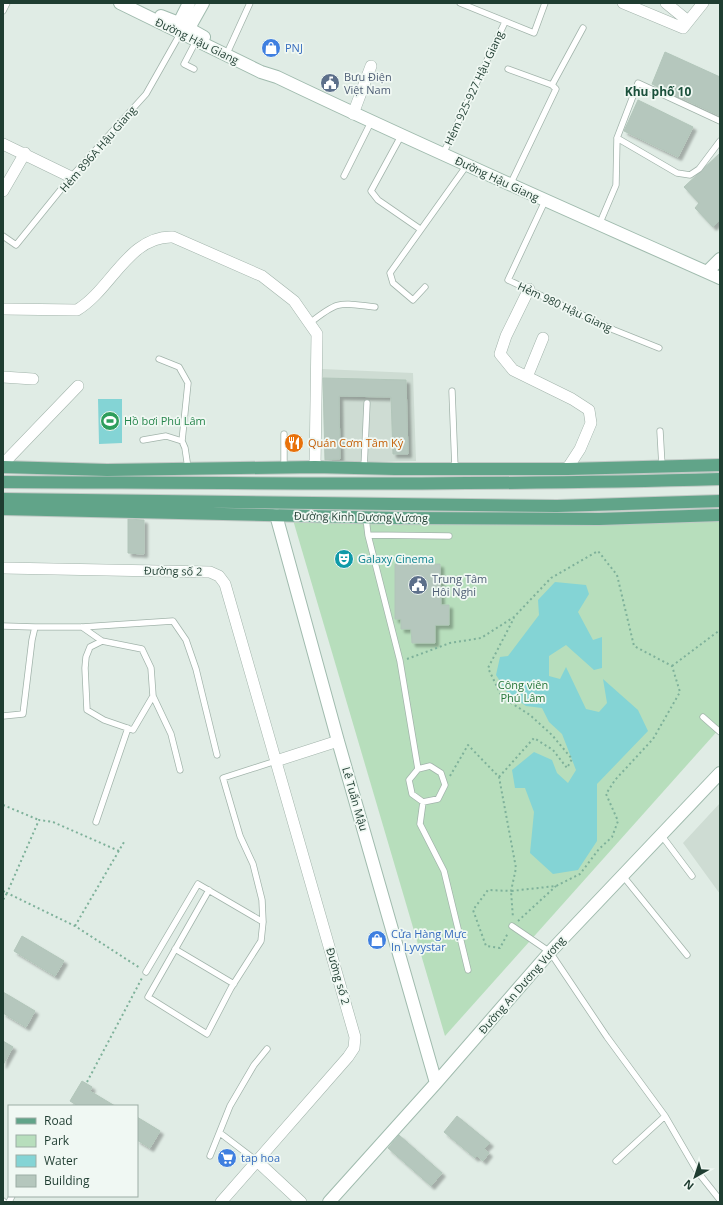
<svg xmlns="http://www.w3.org/2000/svg" width="723" height="1205" font-family="'Open Sans',sans-serif">
  <style>
    .built { fill: #cedcd3 }
    .green { fill: #b7debc }
    .water { fill: #84d4d5 }
    .building { fill: #b5c7bd; stroke: #b2c6ba; filter: url(#shadow) }
    .lines { fill: none; stroke-linecap: round; stroke-linejoin: round }
    .lane-casing { stroke: #a2b4ab; stroke-width: 7 }
    .street-casing { stroke: #a2b4ab; stroke-width: 12 }
    .secondary-casing { stroke: #a0bbae; stroke-width: 14 }
    .primary-casing { stroke: #c0c9c5; stroke-width: 14 }
    .path { stroke: #7eb19a; stroke-width: 2; stroke-dasharray: 2 3; stroke-linecap: butt }
    .lane { stroke: #fff; stroke-width: 5.5 }
    .street { stroke: #fff; stroke-width: 11 }
    .secondary { stroke: #fff; stroke-width: 12 }
    .primary { stroke: #61a489; stroke-width: 12 }
    .labels { text-anchor: middle; stroke-width: 3.5; stroke-linejoin: round; paint-order: stroke }
    .street-label { font-size: 11px; fill: #1f3d31; stroke: #f0f8f3 }
    .shop-label { font-size: 11px; fill: #366cbe; stroke: #f0f8f3; text-anchor: start }
    .service-label { font-size: 11px; fill: #4e5e75; stroke: #f0f8f3; text-anchor: start }
    .leisure-label { font-size: 11px; fill: #27864d; stroke: #f0f8f3; text-anchor: start }
    .food-label { font-size: 11px; fill: #c56008; stroke: #f0f8f3; text-anchor: start }
    .culture-label { font-size: 11px; fill: #0d838f; stroke: #f0f8f3; text-anchor: start }
    .park-label { font-size: 11px; fill: #27763a; stroke: #f0f8f3 }
    .neighbourhood-label { font-size: 12px; font-weight: bold; fill: #1a503b; stroke: #f0f8f3 }
  </style>
  <defs>
    <filter id="shadow"><feDropShadow dx="3.5" dy="3.5" stdDeviation="1" flood-color="#0004"/></filter>
  </defs>
  <rect width="100%" height="100%" fill="#e0ece5"/>
  <!-- built -->
  <path class="built" d="M322,369L413,373L416,461L325,463Z
    M720,803V894L683,843Z"/>
  <!-- green -->
  <path class="green" d="M293,520H720V728L445,1036Z"/>
  <!-- water -->
  <path class="water" d="M98,399H122V443L99,444Z
    M555,582L586,585L589,594L578,612L593,640L602,637V668L594,670L566,645L549,656V676L560,679L566,667L586,709L599,712L607,703L603,679L638,710L648,731L597,784V841L578,870L553,874L530,853L534,812L525,788H515L512,770L534,752L552,760L557,773L568,783L576,770L562,734L549,722L542,708L526,706L507,692L496,675L500,657L508,656L539,615L538,600Z"/>
  <!-- building -->
  <path class="building" d="M665,52L720,77V116L652,84Z
    M638,100L693,127L678,157L624,131Z
    M720,153V220L713,227L695,208L699,203L684,187Z
    M323,378L406,380L408,454H393L391,397L339,396L340,459L325,460Z
    M128,519L144,520V554L128,553Z
    M395,564H440L441,605H449V625H435V643H412L411,629H401V619H395Z
    M22,936L64,961L55,976L14,951Z
    M3,992L35,1011L26,1027L3,1013Z
    M3,1041L13,1047L3,1065Z
    M82,1081L92,1087L90,1091L115,1106H78L70,1101Z
    M457,1116L490,1143L484,1149L489,1153L483,1161L477,1156L475,1158L444,1132Z
    M137,1117L160,1131L150,1148L137,1140Z
    M399,1135L442,1173L431,1186L388,1148Z"/>
  <g class="lines">
    <defs>
      <path id="lane" d="M460,3L534,33L545,3
        M3,11L7,3
        M229,49L250,3
        M194,69L184,64L196,41
        M508,69L552,85L556,89L510,185
        M552,85L583,28
        M401,136L371,191L378,200L420,229
        M617,138L677,173L690,175L699,169L720,141
        M443,154L505,22
        M344,176L371,122
        M545,201L508,280L614,330L659,348
        M599,225L616,185L617,138L638,83L720,121
        M3,236L16,245L71,177L146,94L180,34
        M425,287L413,300L393,283L390,273L467,165
        M310,323C339,300 339,303 375,307
        M159,359L179,367L188,383L182,441
        M452,391L455,468
        M660,431L662,466
        M284,434V467
        M143,440L166,436L182,441L185,448L188,468
        M364,468L367,403
        M366,518L368,535L400,661L418,769L409,780L412,794L423,802L438,799L445,785L441,773L430,766L418,769
        M368,535L449,536
        M3,626L35,627
        M82,627L102,641L142,649L151,668L153,696L171,734L180,770
        M102,641L90,647L86,657L85,668L87,710L104,720L133,730L153,696
        M3,716L23,714L32,640L35,627H82L173,621L186,640L196,669L217,755
        M703,717L720,732
        M423,802L420,824L444,871L468,970
        M96,822L128,728
        M662,836L692,876
        M623,876L687,955
        M209,890L148,997L207,1034L231,988L261,941L263,922L262,900L253,864L240,836L223,778L276,761
        M512,926L550,952L607,1037L665,1116L697,1171L720,1200
        M175,949L234,984
        M146,972L198,884L263,922
        M220,1133L258,1162
        M210,1156L230,1106L254,1065L267,1049
        M616,1161L665,1116
        M3,1201L4,1202
        M9,1202L12,1196"/>
      <path id="street" d="M623,3L683,28L703,3
        M666,3L688,21
        M353,114L371,66
        M3,144L71,177
        M3,191L25,153
        M529,289L506,336L500,354L513,370L572,399L589,410L591,423L580,449L567,469
        M3,309L77,310C111,290 129,235 173,237L262,276L294,301L317,334L315,467
        M3,377L33,379
        M527,377L543,338
        M3,464L78,386
        M3,568L210,572L219,576L225,584L355,1037L354,1048L348,1057L221,1202
        M276,761L338,741
        M258,1162L301,1202"/>
      <path id="secondary" d="M120,3L261,72L277,77C423,147 572,212 720,278
        M189,3L179,23L180,34L189,28L203,3
        M161,16L179,23L204,37
        M707,272L720,259
        M276,515L338,741L436,1083
        M329,1202L436,1083L550,952L720,773"/>
      <path id="primary" d="M3,467L107,470L315,467L395,469H567L720,465
        M3,482C242,483 481,486 720,479
        M3,499L557,506L720,501
        M3,509L396,518L599,519L720,515"/>
    </defs>
    <!-- lane casing -->
    <use href="#lane" class="lane-casing"/>
    <!-- street casing -->
    <use href="#street" class="street-casing"/>
    <!-- secondary casing -->
    <use href="#secondary" class="secondary-casing"/>
    <!-- primary casing -->
    <use href="#primary" class="primary-casing"/>
    <!-- path -->
    <path class="path" d="M407,659L450,643L481,638L514,617L551,578L598,551L617,575L634,646L672,666L680,692L653,739L615,780L606,794L618,821L612,837L599,849L580,874L556,886L511,891L513,918
      M672,666L720,630
      M450,776L468,745L499,777L516,868L511,891L488,890L473,910L486,946L500,948L508,933
      M499,777L534,738L553,750L567,768L572,759L552,735L530,715L502,697L488,668L514,618
      M3,805L39,820
      M119,851L53,822L39,820L7,893L75,926L140,968
      M3,891L7,893L3,900
      M518,921L556,886
      M75,926L124,842
      M87,1082L142,978"/>
    <!-- lane -->
    <use href="#lane" class="lane"/>
    <!-- street -->
    <use href="#street" class="street"/>
    <!-- secondary -->
    <use href="#secondary" class="secondary"/>
    <!-- primary -->
    <use href="#primary" class="primary"/>
  </g>
  <!-- icons -->
  <defs>
    <symbol id="shop-disc" viewBox="-11 -11 22 22"><circle r="9.5" fill="#3f7fe0" stroke="#f0f8f3"/><path d="M-5-2.5h2.3a2.7 3.5 0 0 1 5.4 0H5L5.5 6h-11ZM-1.5-2.5h3a1.5 2.3 0 0 0-3 0Z" fill="#fff"/></symbol>
    <symbol id="civic-disc" viewBox="-11 -11 22 22"><circle r="9.5" fill="#5c6f8a" stroke="#f0f8f3"/><path d="M-.6-6.5H3V-4.5H.6V-3L4-1V1h2V6H-6V1h2V-1L-.6-3ZM-1.2 2.5V6h2.4V2.5Z" fill="#fff"/></symbol>
    <symbol id="stadium-disc" viewBox="-11 -11 22 22"><circle r="9.5" fill="#2e9e5b" stroke="#f0f8f3"/><path d="M0-5a6.5 5 0 1 0 0 10a6.5 5 0 1 0 0-10ZM-3.5-1.8h7v3.6h-7Z" fill="#fff"/></symbol>
    <symbol id="restaurant-disc" viewBox="-11 -11 22 22"><circle r="9.5" fill="#e8710a" stroke="#f0f8f3"/><path d="M-5-6h1v4h1v-4h1v4h1v-4h1v5L-1.5 .5V6h-2V.5L-5-1ZM5-6V6H3V1.5H1.5Q1.5-4 5-6Z" fill="#fff"/></symbol>
    <symbol id="theatre-disc" viewBox="-11 -11 22 22"><circle r="9.5" fill="#0f9aa8" stroke="#f0f8f3"/><path d="M-5-5.5Q0-4 5-5.5V0Q5 5 0 6Q-5 5-5 0ZM-3.3-2.5H-1v1.5H-3.3ZM1-2.5H3.3v1.5H1ZM-2.8 1Q0 5.5 2.8 1Z" fill="#fff"/></symbol>
    <symbol id="supermarket-disc" viewBox="-11 -11 22 22"><circle r="9.5" fill="#3f7fe0" stroke="#f0f8f3"/><path d="M-6-5.5h2.5l.6 2H6L4.5 2H-2.5L-4.4-4H-6ZM-1.5 3.2a1.3 1.3 0 1 0 .1 0ZM3 3.2a1.3 1.3 0 1 0 .1 0Z" fill="#fff"/></symbol>
  </defs>
  <g fill-rule="evenodd">
    <use href="#shop-disc" x="260" y="37" width="22" height="22"/>
    <use href="#civic-disc" x="319" y="72" width="22" height="22"/>
    <use href="#stadium-disc" x="99" y="410" width="22" height="22"/>
    <use href="#restaurant-disc" x="283" y="432" width="22" height="22"/>
    <use href="#theatre-disc" x="333" y="548" width="22" height="22"/>
    <use href="#civic-disc" x="407" y="574" width="22" height="22"/>
    <use href="#shop-disc" x="366" y="929" width="22" height="22"/>
    <use href="#supermarket-disc" x="216" y="1147" width="22" height="22"/>
  </g>
  <g class="labels">
    <!-- street labels -->
    <g class="street-label">
      <text transform="translate(197 41) rotate(26)" y="4">Đường Hậu Giang</text>
      <text transform="translate(474 88) rotate(-65)" y="4">Hẻm 925-927 Hậu Giang</text>
      <text transform="translate(98 149) rotate(-49)" y="4">Hẻm 896A Hậu Giang</text>
      <text transform="translate(497 179) rotate(25)" y="4">Đường Hậu Giang</text>
      <text transform="translate(565 307) rotate(25)" y="4">Hẻm 980 Hậu Giang</text>
      <text transform="translate(361 517) rotate(1)" y="4">Đường Kinh Dương Vương</text>
      <text transform="translate(173 571) rotate(1)" y="4">Đường số 2</text>
      <text transform="translate(355 799) rotate(74)" y="4">Lê Tuấn Mậu</text>
      <text transform="translate(338 976) rotate(74)" y="4">Đường số 2</text>
      <text transform="translate(522 985) rotate(-49)" y="4">Đường An Dương Vương</text>
    </g>
    <!-- shop labels -->
    <g class="shop-label">
      <text x="285" y="52">PNJ</text>
      <text x="391" y="938">Cửa Hàng Mực<tspan x="391" dy="13">In Lyvystar</tspan></text>
      <text x="241" y="1162">tap hoa</text>
    </g>
    <!-- service labels -->
    <g class="service-label">
      <text x="344" y="81">Bưu Điện<tspan x="344" dy="13">Việt Nam</tspan></text>
      <text x="432" y="583">Trung Tâm<tspan x="432" dy="13">Hôi Nghi</tspan></text>
    </g>
    <!-- leisure labels -->
    <g class="leisure-label">
      <text x="124" y="425">Hồ bơi Phú Lâm</text>
    </g>
    <!-- food labels -->
    <g class="food-label">
      <text x="308" y="447">Quán Cơm Tâm Ký</text>
    </g>
    <!-- culture labels -->
    <g class="culture-label">
      <text x="358" y="563">Galaxy Cinema</text>
    </g>
    <!-- park labels -->
    <g class="park-label">
      <text x="523" y="689">Công viên<tspan x="523" dy="13">Phú Lâm</tspan></text>
    </g>
    <!-- neighbourhood labels -->
    <g class="neighbourhood-label">
      <text x="658" y="96">Khu phố 10</text>
    </g>
  </g>
  <!-- border -->
  <rect width="723" height="1205" fill="none" stroke="#1f3d31" stroke-width="8"/>
  <!-- legend -->
  <rect x="8" y="1105" width="130" height="92" fill="#f0f8f3" stroke="#9cada5"/>
  <rect x="16" y="1118" width="20" height="6" fill="#61a489" stroke="#9cada5"/>
  <text x="44" y="1125" font-size="12" fill="#1f3d31">Road</text>
  <rect x="16" y="1135" width="20" height="12" fill="#b7debc" stroke="#9cada5"/>
  <text x="44" y="1145" font-size="12" fill="#1f3d31">Park</text>
  <rect x="16" y="1155" width="20" height="12" fill="#84d4d5" stroke="#9cada5"/>
  <text x="44" y="1165" font-size="12" fill="#1f3d31">Water</text>
  <rect x="16" y="1175" width="20" height="12" fill="#b5c7bd" stroke="#9cada5"/>
  <text x="44" y="1185" font-size="12" fill="#1f3d31">Building</text>
  <!-- north arrow -->
  <g transform="translate(695 1177) rotate(219)" stroke="#f0f8f3" stroke-width="3" paint-order="stroke">
  <path d="M0-3L7 15L0 10L-7 15Z" fill="#1f3d31"/>
  <text y="-6" font-size="11" font-weight="bold" text-anchor="middle" fill="#1f3d31">N</text>
  </g>
</svg>
